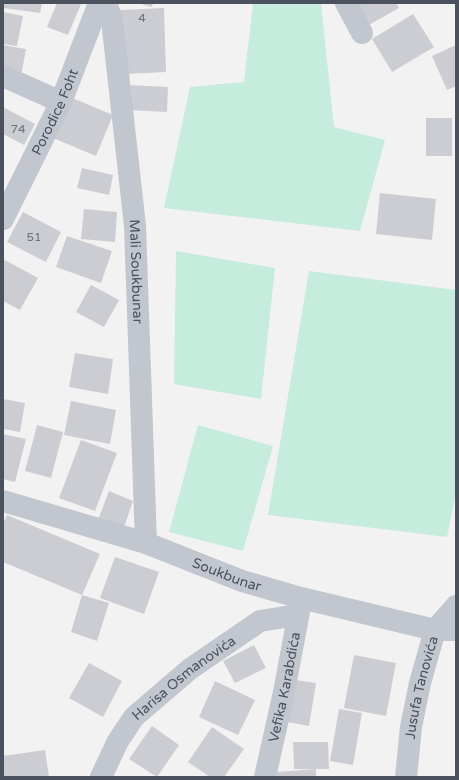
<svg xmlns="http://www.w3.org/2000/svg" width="459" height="780" font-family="'Varela Round',sans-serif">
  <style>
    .green { fill: #c5ecdc }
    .building { fill: #cccdd3 }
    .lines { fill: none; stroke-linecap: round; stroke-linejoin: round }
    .minor { stroke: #c1c6cf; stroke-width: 22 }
    .labels { text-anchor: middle; stroke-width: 3; stroke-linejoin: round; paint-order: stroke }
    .number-label { font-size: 12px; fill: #6b707a }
    .street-label { font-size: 14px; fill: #4b515d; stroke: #fff }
  </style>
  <rect width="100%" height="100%" fill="#f3f2f2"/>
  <!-- green -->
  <path class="green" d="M253,3H321L334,127L385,140L360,231L164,208L190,87L244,82Z
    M176,251L275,268L261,399L174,384Z
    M309,271L456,290V492L447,537L268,515Z
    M198,425L273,446L243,551L169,532Z"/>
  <!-- building -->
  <path class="building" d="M3,3H42L40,13L3,8Z
    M57,3L81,4L68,35L47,27Z
    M137,3H153L152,7Z
    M354,3H396L399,8L367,26Z
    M164,8L166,72L125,74L120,10Z
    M3,12L23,16L17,46L3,44Z
    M413,14L434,47L392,72L372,39Z
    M3,45L26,49L21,76L3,73Z
    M456,45V86L447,90L432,56Z
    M128,85L168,87L167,112L127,110Z
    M70,97L113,115L96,156L53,138Z
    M3,107L35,124L24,145L3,134Z
    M426,118H452V156H426Z
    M82,168L113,175L109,195L77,188Z
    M380,193L436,199L432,240L376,234Z
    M84,209L117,212L115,242L81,239Z
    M23,212L61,232L46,262L7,242Z
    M67,236L112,251L101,283L56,267Z
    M3,259L38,278L20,310L3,301Z
    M91,285L119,300L104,327L76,312Z
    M75,353L113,359L108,394L69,387Z
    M3,399L25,403L20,432L3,429Z
    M71,401L116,410L110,444L64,435Z
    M37,425L63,432L51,478L25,471Z
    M3,434L26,439L15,482L3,479Z
    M81,440L117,453L95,511L59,498Z
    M109,491L133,501L123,530L98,520Z
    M7,515L100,554L82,595L109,603L97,641L71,632L82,595L3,562V524Z
    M115,557L159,572L144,614L100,598Z
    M254,645L266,668L235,683L223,661Z
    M354,655L396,663L386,716L344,708Z
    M89,663L122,681L103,717L69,698Z
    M295,680L316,683L309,726L287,722Z
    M215,681L255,700L238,735L199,717Z
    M339,709L362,713L353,765L330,761Z
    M152,726L179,745L157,777L129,759Z
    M212,727L244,749L224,777H210L188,762Z
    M293,742H328L329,769H294Z
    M45,750L49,777H3V756Z
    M316,769V777H276V772Z"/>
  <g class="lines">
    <!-- minor -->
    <g class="minor">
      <path id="s1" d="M106,3L112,20L135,226L146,543"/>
      <path d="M346,3L362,33"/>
      <path d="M3,76L61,102"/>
      <path id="s2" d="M3,219L61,102L99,3"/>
      <path id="s3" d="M3,501L146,543L242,581L301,598L435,630H456"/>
      <path id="s4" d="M101,777L118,741L134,717L190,669L260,621L297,615"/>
      <path id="s5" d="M265,777L284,692L301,601"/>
      <path id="s6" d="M406,777L411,727L420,683L435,630L456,606"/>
    </g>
  </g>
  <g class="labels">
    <!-- number labels -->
    <g class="number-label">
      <text x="142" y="22">4</text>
      <text x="18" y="133">74</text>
      <text x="34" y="241">51</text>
    </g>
    <!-- street labels -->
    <g class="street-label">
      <text dy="5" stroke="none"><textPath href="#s2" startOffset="119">Porodice Foht</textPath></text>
      <text dy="5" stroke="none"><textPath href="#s1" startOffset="271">Mali Soukbunar</textPath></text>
      <text dy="5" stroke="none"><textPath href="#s3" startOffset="236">Soukbunar</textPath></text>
      <text dy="5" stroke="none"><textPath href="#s4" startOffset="132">Harisa Osmanovića</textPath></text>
      <text dy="5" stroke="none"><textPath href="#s5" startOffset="92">Vefika Karabdića</textPath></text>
      <text dy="5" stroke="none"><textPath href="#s6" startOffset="91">Jusufa Tanovića</textPath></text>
    </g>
  </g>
  <!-- border -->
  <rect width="459" height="780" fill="none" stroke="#4b515d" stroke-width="8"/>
</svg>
